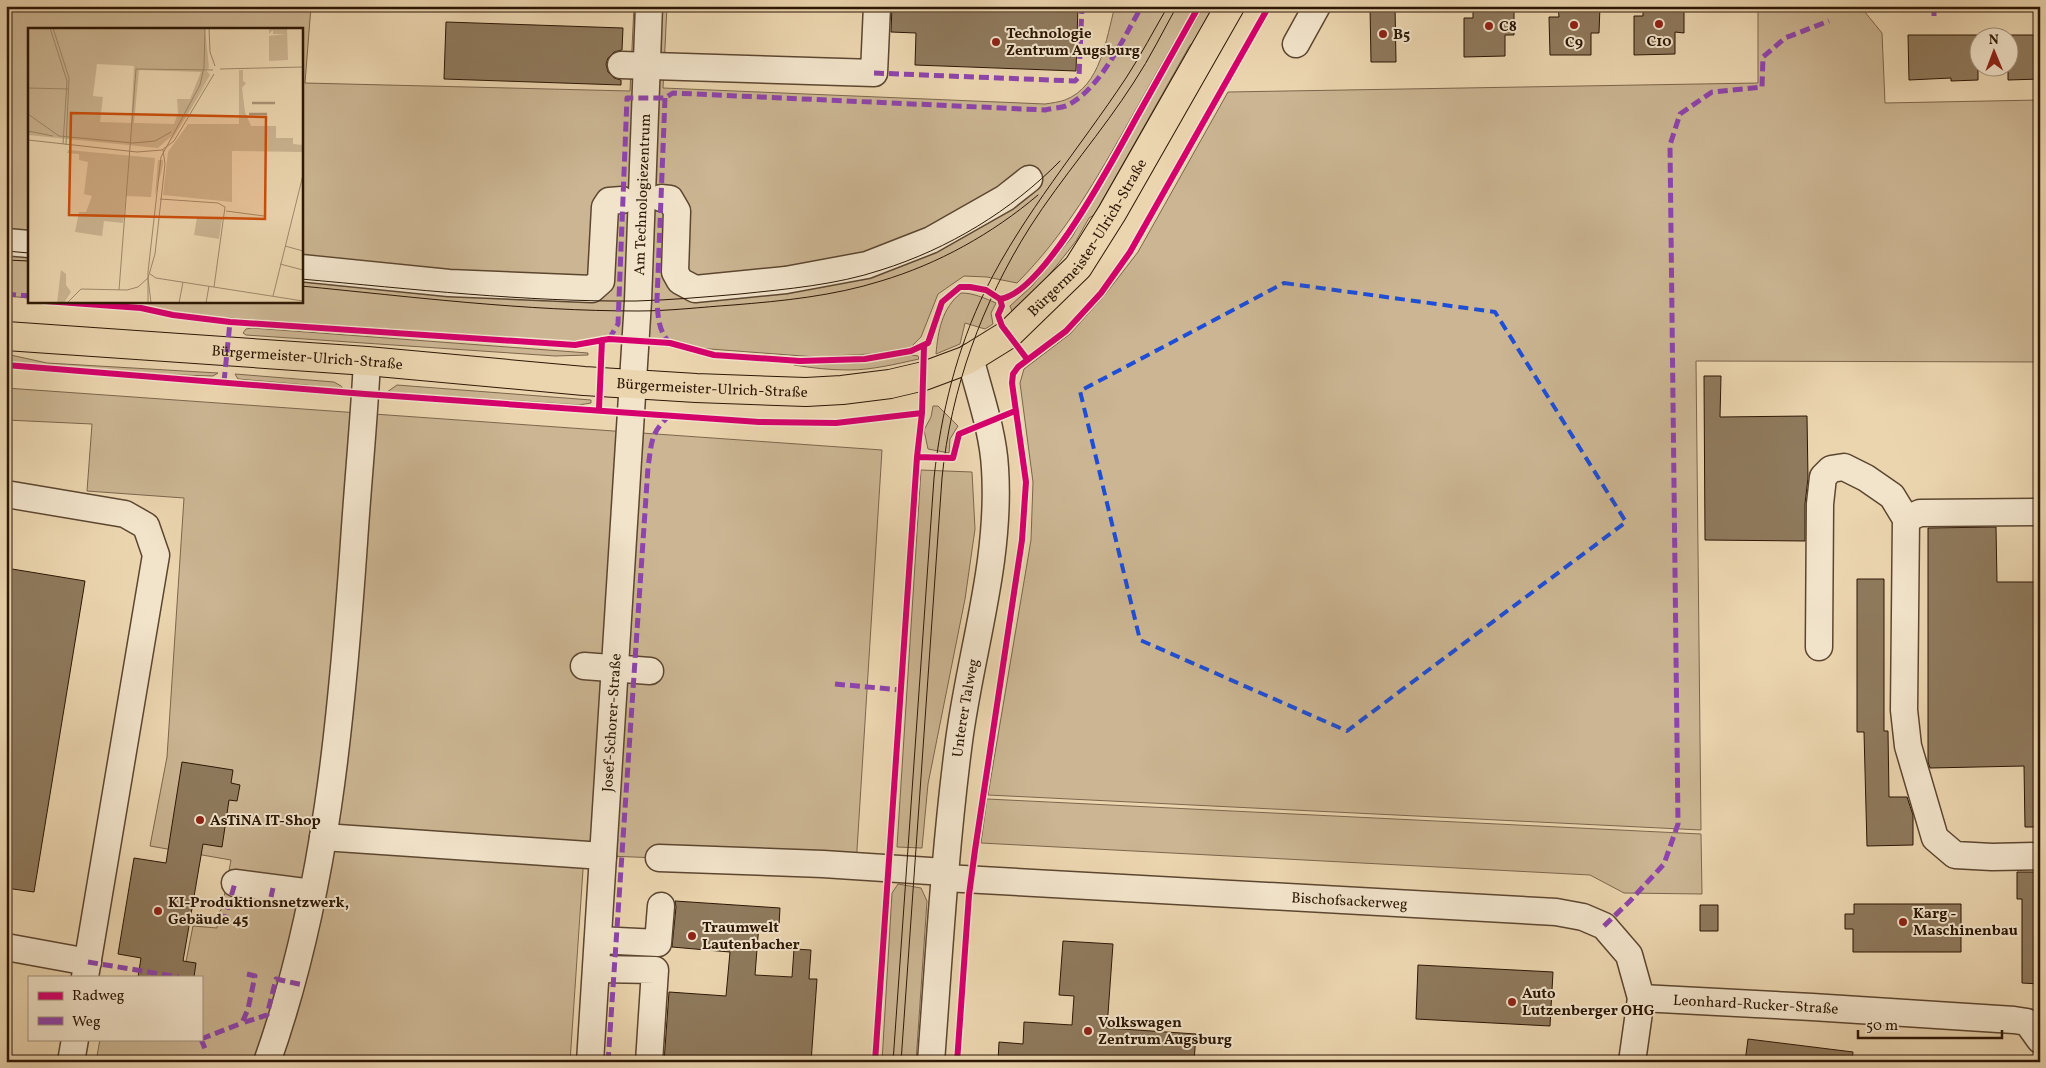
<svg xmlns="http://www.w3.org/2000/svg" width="2046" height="1068" font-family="Vollkorn,serif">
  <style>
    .green { fill: #cbb592; stroke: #7c664c }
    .building { fill: #8f7a5d; stroke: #2c1705 }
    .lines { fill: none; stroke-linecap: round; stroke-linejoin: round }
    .minor-casing { stroke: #5c4630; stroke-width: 29 }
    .major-casing { stroke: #2c1705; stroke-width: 30 }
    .minor { stroke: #f2e4cb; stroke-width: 26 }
    .major { stroke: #ebd5af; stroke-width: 28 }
    .tram { stroke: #2c1705; stroke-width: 1 }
    .quiet { stroke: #8e44ad; stroke-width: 5; stroke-dasharray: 10 5; stroke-linecap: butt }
    .cycleway-casing { stroke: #f2e4cb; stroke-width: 9 }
    .cycleway { stroke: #d6006c; stroke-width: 6 }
    .marked { fill: none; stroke: #1d4ed8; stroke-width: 4; stroke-dasharray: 10 6; stroke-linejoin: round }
    .poi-dot { fill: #8f2418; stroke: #f2e4cb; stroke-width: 2 }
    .labels { text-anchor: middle; stroke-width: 4; stroke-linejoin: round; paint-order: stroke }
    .poi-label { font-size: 15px; font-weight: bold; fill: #2c1705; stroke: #f2e4cb; text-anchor: start }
    .street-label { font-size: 15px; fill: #2c1705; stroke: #f2e4cb }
    .inset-river { fill: none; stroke: #aa9475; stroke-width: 2.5 }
    .inset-road { fill: none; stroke: #9f896b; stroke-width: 1 }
    .view { fill: #cc4f0b; fill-opacity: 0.15; stroke: #cc4f0b; stroke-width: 2.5 }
    .inset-edge { fill: none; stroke: #2c1705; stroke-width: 2.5 }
  </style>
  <rect width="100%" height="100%" fill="#ebd5af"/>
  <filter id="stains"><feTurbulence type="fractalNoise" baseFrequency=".004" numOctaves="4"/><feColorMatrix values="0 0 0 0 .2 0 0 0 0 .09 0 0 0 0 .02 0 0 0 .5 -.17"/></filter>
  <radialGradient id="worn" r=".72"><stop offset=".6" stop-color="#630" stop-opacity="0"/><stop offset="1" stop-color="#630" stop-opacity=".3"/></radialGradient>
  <!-- green -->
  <path class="green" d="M6,6H311L305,83L630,91L634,6H667L663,88L1045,104C1052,103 1059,102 1065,100C1101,86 1106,39 1115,6H1195C1173,43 1152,81 1131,118C1097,178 1066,234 1017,283L987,277L964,276L938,294L921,337L911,347L870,354L816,357L591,340L568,341L200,316L150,308L72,301H301V29H29V298L6,296Z
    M1204,6H1213L1195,41L1190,45L1094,215L1089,218L1076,241L1054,269L1032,294L1012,311L1010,306L1032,286L1072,237Z
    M1758,6H1860L1882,33L1885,103L2040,100V362L1696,361L1701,830L988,795L1031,540L1033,482L1020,383L1024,369L1070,334L1104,296L1138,252L1228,92L1758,83Z
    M961,293C974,293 984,298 996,303L991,313L993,324L985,329L965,323L960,344L936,354C938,331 942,308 961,293Z
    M252,328L588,353V355L555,356L246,335L243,333L246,329Z
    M6,354L47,363L218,373L213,376C144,374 75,372 6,363Z
    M912,355L918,356L919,359C896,364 872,370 849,370C830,370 812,368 794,365L858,363Z
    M235,374L334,382L341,386L344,391L306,385L238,379Z
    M397,385L591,400V403L579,405L387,392Z
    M6,388L882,450L856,866L584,855L570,1062H96L100,1039H201V977H183L193,926L217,928V916L222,908L231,860L150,846L167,757L184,498L87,491L92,424L6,420Z
    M933,406H938L958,426L950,439L949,453L928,449L924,430L931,417Z
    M921,470L972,472L975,529L965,599L928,784L922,848L897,847Z
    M987,799L1701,834L1702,894L1624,893L1590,875L981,843Z
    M898,884L921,888L927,901L916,1062H882L892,893Z"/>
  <!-- building -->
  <path class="building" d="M892,6H1078L1076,71L915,65L916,33L891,32Z
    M1370,6H1395L1396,62H1371Z
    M1473,6H1514V35H1505V56L1464,57V18H1473Z
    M1558,6H1600L1599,33H1591V55H1550L1549,17H1559Z
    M1643,6H1684V33L1675,32V54L1634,55V16H1643Z
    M446,22L623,28L622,50L614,52L608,58L606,64L608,72L614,78L621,80V85L444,79Z
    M1908,35H1978V80L1951,81V78L1909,80Z
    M2008,35H2040V79L2008,80Z
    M1704,376H1721L1720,417L1807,416L1808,478L1805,504V541L1705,540Z
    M1996,527L1997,582H2040V827H2025L2024,766L1930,768L1928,762V528Z
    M6,568L85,581L34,892L6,888Z
    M1857,579H1884V731H1888L1889,797H1907L1913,815V845L1867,846L1864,732H1857Z
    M182,762L233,770L231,783L240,785L237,801L229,800L222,847L203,844L183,961L196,963L194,977H138L141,958L118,954L134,858L166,863Z
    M2017,872H2040V984L2022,983V899H2017Z
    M675,901L780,908L779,925L759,924L755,975L792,977L794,949L811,950L809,979H817L811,1062H664L669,992L726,996L730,952L672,947L676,907Z
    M1854,904H1961V952H1853V929H1845V914H1854Z
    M1700,905H1718V931H1700Z
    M1063,941L1113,944L1107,1028L1196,1034L1194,1062H998L999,1042L1023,1044L1024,1022L1072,1025L1074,996L1059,995Z
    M1418,965L1553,972L1550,1026L1416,1019Z
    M1748,1039L1853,1052L1852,1062H1745Z"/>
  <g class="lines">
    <defs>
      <g id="minor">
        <path d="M1296,44L1317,6"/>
        <path d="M621,65L874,73L877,6"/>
        <path d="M661,198L670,199L677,211L675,272L680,281L695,289L786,280L867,265L931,240L1005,198L1029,179"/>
        <path d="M6,242L29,244"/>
        <path d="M301,268L449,283L592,289L601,281L605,207L609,201L622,200"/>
        <path d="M6,494L125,514L146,526L156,555L85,977"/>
        <path d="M1906,519L1920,513L2040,512"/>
        <path d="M1819,647L1820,504L1823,477L1831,469L1844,467L1866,478L1892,496L1906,519L1904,710L1908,746L1935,838L1955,855L1992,857L2040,856"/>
        <path d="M584,666L650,671"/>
        <path d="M323,837L603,856"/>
        <path d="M659,858L823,864L945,872"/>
        <path id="s1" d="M945,878L1556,912L1583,917L1604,926L1629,955L1641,998L1632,1062"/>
        <path d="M235,883L312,893"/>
        <path d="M598,940L658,943L661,906"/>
        <path d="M6,947L88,962"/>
        <path d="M597,969L655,970L649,1062"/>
        <path id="s2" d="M1641,998L1812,1007L2014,1020L2027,1022L2040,1040"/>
        <path d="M71,1062L75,1039"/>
        <path d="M267,1062C326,896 342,716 354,542C358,481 364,421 367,361"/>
        <path id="s3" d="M590,1062L638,301L649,6"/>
        <path id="s4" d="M931,1062C939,955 945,848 959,741C971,650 1001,562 995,468C993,431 979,393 970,357"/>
      </g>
      <g id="major">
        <path id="s5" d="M6,336L367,361L584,381L696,388L806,392L842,390L890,384L924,376L967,360L1009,334L1078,267L1112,213L1230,6"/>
      </g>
    </defs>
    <!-- minor casing -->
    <use href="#minor" class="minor-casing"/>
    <!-- major casing -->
    <use href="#major" class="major-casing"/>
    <!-- minor -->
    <use href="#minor" class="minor"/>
    <!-- major -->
    <use href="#major" class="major"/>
    <!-- tram -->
    <path class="tram" d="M6,251L29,253
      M6,260L29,261
      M301,279C413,289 524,302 636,301C671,300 705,297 740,294C787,289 836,285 881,270C948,249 1011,211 1060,161
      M301,286C413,297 525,311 638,311C670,311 702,307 733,305C783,301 833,296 881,281C938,264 992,234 1038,195
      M893,1062L934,478C941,413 957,348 986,289C1024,213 1079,149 1126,78C1141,55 1154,30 1168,6
      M901,1062L942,478C951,388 982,303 1030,227C1062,177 1102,132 1134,82C1150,58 1163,31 1177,6"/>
    <!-- quiet -->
    <path class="quiet" d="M1934,6V21
      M874,73L1075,81L1079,77L1082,6
      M665,98L657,300C658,316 658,331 670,343
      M6,294L29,296
      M609,339L618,324L627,98H665L673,93L1045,110C1052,108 1062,108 1068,105C1102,87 1123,38 1142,6
      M224,382L230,322
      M835,684L901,690
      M271,897L273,888
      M223,924L235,883
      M1604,926L1630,901L1664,864L1678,824L1670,145L1680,114L1712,92L1762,87L1763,57L1785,38L1829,21
      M88,962L179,977
      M247,974L255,976L248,1009L242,1023L267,1015L276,979L303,985
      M201,1039L242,1023
      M201,1039L206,1051
      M608,1062L648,467C652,442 650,433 670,415"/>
    <defs>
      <path id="cycleway" d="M1000,299C1044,294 1117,152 1139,113C1159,77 1179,42 1199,6
        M45,301L141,308L173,315L230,322L575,345L609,339L670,343L714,355L800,361L865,359L911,351L928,343L942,302L960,287H970L986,290L1000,299L1002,306L998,315L1002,326L1027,359
        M6,365L365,394L759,422L836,423L922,413
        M599,409L602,340
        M917,457L953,458L959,434L1015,411
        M875,1062L917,457L922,413L924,346
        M957,1062L969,895L975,850L1022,540L1026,482L1012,383L1013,374L1018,367L1066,331L1101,293L1130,252L1269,6"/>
    </defs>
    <!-- cycleway casing -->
    <use href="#cycleway" class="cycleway-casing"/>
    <!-- cycleway -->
    <use href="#cycleway" class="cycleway"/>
  </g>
  <!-- marked area -->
  <path class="marked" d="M1284,283L1495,312L1626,522L1347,731L1140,640L1080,391Z"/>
  <!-- markers -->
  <g class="poi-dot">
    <circle cx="1659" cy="24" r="5"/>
    <circle cx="1574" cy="25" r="5"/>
    <circle cx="1489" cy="26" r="5"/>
    <circle cx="1383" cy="34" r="5"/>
    <circle cx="996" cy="42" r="5"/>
    <circle cx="200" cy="820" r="5"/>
    <circle cx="158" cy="911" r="5"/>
    <circle cx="1903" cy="922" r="5"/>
    <circle cx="692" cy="936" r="5"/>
    <circle cx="1512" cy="1002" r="5"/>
    <circle cx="1088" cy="1031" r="5"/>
  </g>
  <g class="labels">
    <!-- poi labels -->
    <g class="poi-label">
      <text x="1499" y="31">C8</text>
      <text x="1006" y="38">Technologie<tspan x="1006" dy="17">Zentrum Augsburg</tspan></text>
      <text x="1393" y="39">B5</text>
      <text x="1659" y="46" text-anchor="middle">C10</text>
      <text x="1574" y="47" text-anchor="middle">C9</text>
      <text x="210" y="825">AsTiNA IT-Shop</text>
      <text x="168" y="907">KI-Produktionsnetzwerk,<tspan x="168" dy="17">Gebäude 45</tspan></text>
      <text x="1913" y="918">Karg -<tspan x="1913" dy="17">Maschinenbau</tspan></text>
      <text x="702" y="932">Traumwelt<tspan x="702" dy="17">Lautenbacher</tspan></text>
      <text x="1522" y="998">Auto<tspan x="1522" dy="17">Lutzenberger OHG</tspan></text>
      <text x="1098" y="1027">Volkswagen<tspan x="1098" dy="17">Zentrum Augsburg</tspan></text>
    </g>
    <!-- street labels -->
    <g class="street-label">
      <text dy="5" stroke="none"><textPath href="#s3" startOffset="869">Am Technologiezentrum</textPath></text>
      <text dy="5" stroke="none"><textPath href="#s5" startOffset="1142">Bürgermeister-Ulrich-Straße</textPath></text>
      <text dy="5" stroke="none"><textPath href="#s5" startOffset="302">Bürgermeister-Ulrich-Straße</textPath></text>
      <text dy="5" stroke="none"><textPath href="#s5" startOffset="708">Bürgermeister-Ulrich-Straße</textPath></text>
      <text dy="5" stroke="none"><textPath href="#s4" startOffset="356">Unterer Talweg</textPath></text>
      <text dy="5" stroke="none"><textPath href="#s3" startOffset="340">Josef-Schorer-Straße</textPath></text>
      <text dy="5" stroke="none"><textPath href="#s1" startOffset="405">Bischofsackerweg</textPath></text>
      <text dy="5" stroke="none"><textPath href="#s2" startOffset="115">Leonhard-Rucker-Straße</textPath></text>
    </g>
  </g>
  <!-- overview -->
  <g transform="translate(28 28)">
    <rect width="275" height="275" fill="#ebd5af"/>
    <path d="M0,0H177L181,40L178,42L182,47L169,69L183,48L145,110L141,114L147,105L130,120L0,107ZM69,36L106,38L103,95L72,94L75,69L65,68ZM111,42L173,44L162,71H149L150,85L146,96L106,95ZM241,0H259L260,32L241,33V8L258,6H245V2L241,6ZM211,42H215V53L218,55L214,60L217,84L223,98H248V110H265V116L275,117V124L204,123V174L135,167L140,124L160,96H211ZM40,122L127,130L123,169L98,168L95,195L76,193L74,208L47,204L51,184H58L64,168L56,166L60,134L51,132V126L39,125ZM130,132H135V137L127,168ZM169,189L194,191L191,211L166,207ZM33,242L38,246V257L43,264L36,275H29Z" fill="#cbb592" fill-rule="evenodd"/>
    <path class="inset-river" d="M224,75H247M221,86H239"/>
    <path class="inset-road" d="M22,0L39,53L35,116M25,0L41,50L38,117M181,0L182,24L187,38M192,41L275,39M0,60L41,61M0,86L31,108L105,115L127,113L143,104M0,103L25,108M0,112L109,124L134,122L146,113L186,46M132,171L190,175L197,179L186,259M198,183L236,188M257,218L275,223M252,236L275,242M122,246L128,250L275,273M120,250L123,275M91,262L108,41L185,42M245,268L275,147M39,275L53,261L99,262L110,259L120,250L127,226L137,136L135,122M120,275V244L133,129L172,57L176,39L177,0M151,275L155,254M178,275L181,258"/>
    <path class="view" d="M43,85L238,89L237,191L41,187Z"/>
    <rect width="275" height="275" class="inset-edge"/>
  </g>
  <!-- margin -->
  <rect width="2046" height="1068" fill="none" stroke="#ebd5af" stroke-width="25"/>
  <rect x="8" y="8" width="2031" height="1053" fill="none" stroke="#2c1705" stroke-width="2.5"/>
  <rect x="12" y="12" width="2021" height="1043" fill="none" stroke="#2c1705"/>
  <!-- legend -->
  <rect x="28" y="976" width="175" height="65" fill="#f2e4cb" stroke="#a3927c"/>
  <rect x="38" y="992" width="25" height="8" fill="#d6006c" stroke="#a3927c"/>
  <text x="72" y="1000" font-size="15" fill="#2c1705">Radweg</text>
  <rect x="38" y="1017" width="25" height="8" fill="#8e44ad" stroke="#a3927c"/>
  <text x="72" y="1026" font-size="15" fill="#2c1705">Weg</text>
  <!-- north arrow -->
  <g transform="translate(1994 52) rotate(359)"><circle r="24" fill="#f2e4cb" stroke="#a3927c"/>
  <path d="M0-4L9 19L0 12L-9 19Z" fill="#8f2418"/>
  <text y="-8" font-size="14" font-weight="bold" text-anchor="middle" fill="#2c1705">N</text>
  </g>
  <!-- scale -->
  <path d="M1858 1030v8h144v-8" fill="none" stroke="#2c1705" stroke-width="2.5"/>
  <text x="1866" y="1030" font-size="15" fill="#2c1705" stroke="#f2e4cb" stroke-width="4" paint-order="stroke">50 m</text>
  <rect width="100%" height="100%" filter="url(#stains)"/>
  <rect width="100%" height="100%" fill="url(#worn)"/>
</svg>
